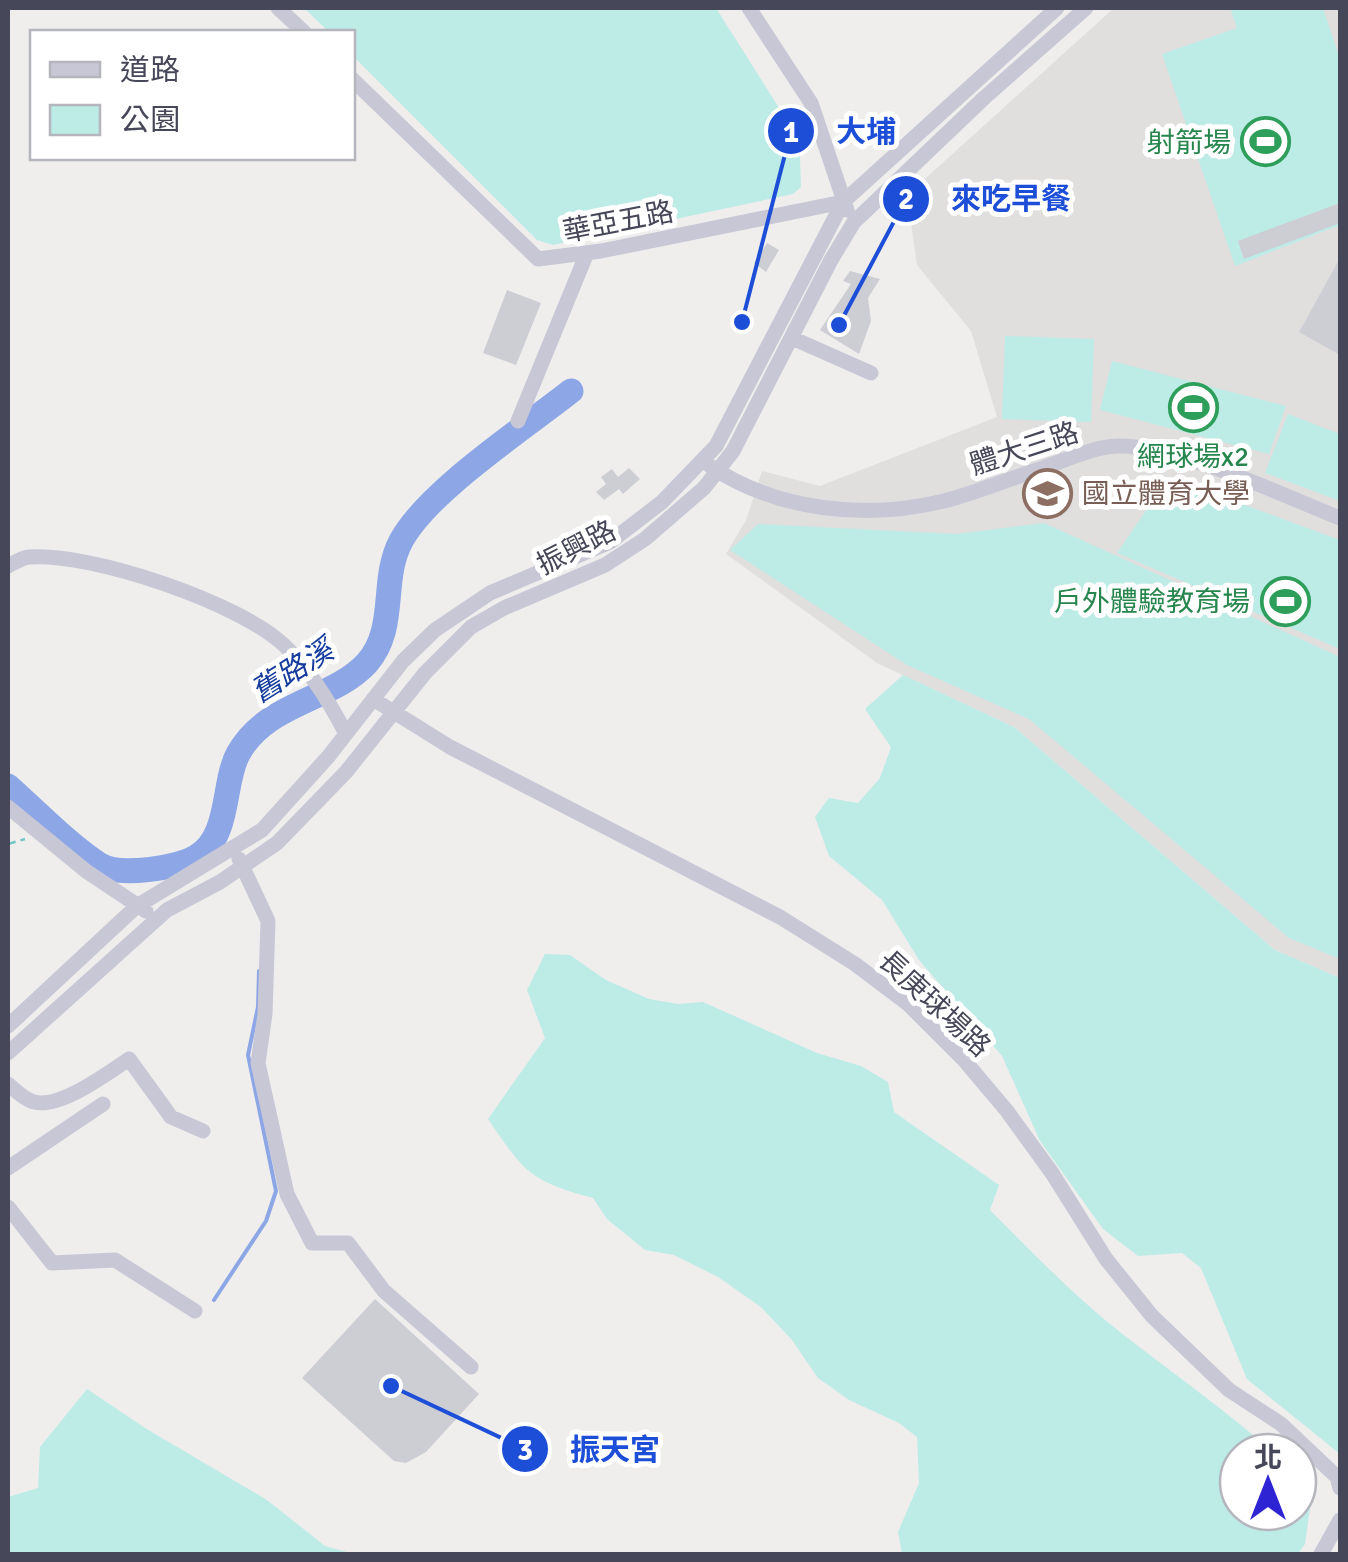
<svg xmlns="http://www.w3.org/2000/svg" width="1348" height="1562" font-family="Signika,'Noto Sans TC',sans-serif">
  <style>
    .education { fill: #e0dfde }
    .green { fill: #bdebe6 }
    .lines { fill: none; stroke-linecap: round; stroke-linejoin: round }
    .stream { stroke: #8ca6e6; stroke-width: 4 }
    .river { stroke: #8ca6e6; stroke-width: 25 }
    .building { fill: #cdcdd4 }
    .path { stroke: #77c6c7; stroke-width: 2.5; stroke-dasharray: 8 5; stroke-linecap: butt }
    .minor { stroke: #c7c7d6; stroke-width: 15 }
    .labels { text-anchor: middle; stroke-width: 10; stroke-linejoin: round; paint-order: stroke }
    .leisure-label { font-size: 28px; fill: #27864d; stroke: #fff; text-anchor: end }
    .street-label { font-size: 28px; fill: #464759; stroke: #fff }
    .education-label { font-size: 28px; fill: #785e54; stroke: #fff; text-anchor: start }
    .water-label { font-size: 30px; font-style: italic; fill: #153c9e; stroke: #fff }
    .leader { fill: none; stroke: #1d4ed8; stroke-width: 4 }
    .callout-dot { fill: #1d4ed8; stroke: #fff; stroke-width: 4 }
    .mark-label { font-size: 30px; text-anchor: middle; font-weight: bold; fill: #fff }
    .callout-label { font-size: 30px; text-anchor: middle; font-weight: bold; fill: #1d4ed8; stroke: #fff; stroke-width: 10; stroke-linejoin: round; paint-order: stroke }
  </style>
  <rect width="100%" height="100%" fill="#efeeed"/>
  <!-- education -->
  <path class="education" d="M1114,8H1340V978L1275,950L1014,727L877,663L726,554L746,520L762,471L820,486L997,417L971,331L917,265L907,195Z"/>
  <!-- green -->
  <path class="green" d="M304,8H716L793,130L800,157L801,187L793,194L553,245L537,240L353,56L352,32H329Z
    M1230,8H1323L1340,59V225L1235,266L1162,54L1237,28Z
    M1005,336L1094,339L1091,422L1002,419Z
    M1112,361L1286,406L1269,454L1100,410Z
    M1288,414L1340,434V501L1265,473Z
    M1169,477L1340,540V649L1117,553Z
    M1044,523L1340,657V959L1289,938L1029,719L907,665L730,550L758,524L956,534Z
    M903,675L1014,727L1275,950L1340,978V1454L1247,1379L1201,1268L1182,1253L1138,1256L1103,1229L1040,1141L1002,1056L919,960L882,900L829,856L815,817L829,798L858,803L880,778L891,747L865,709Z
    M545,954L570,955L606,980L649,999L678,1004L703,1002L817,1053L861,1066L888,1082L894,1112L999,1185L990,1210C1032,1252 1074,1296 1120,1332C1172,1373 1224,1409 1273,1452H1238V1512H1298V1474L1313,1486L1305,1544L1298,1554H902L898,1532L919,1483L917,1437L899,1423L849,1400L818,1378L792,1340L761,1307L718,1277L674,1255L645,1250L607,1219L593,1198C530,1181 524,1172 488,1119L545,1038L527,990Z
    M87,1389L145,1428L267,1500L325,1546L354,1554H8V1497L38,1488L40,1447Z"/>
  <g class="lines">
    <!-- stream -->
    <path class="stream" d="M214,1300L266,1221L276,1191L248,1055L258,1007L259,971"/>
    <!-- river -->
    <path class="river" d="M8,786C35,810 70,846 100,865C120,877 176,868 196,857C231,837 222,784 238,754C266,702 332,701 367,663C398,628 380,580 401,541C428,491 523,429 571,391"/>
  </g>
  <!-- building -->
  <path class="building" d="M1340,203V223L1244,259L1238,241Z
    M767,243L779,250L766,272L754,263Z
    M1340,258V355L1299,332Z
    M850,271L880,279L868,298L871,321L859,354L820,330L851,284L843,281Z
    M507,290L541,303L516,365L483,353Z
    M1036,426H1079L1080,442L1026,456L1022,441L1036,437Z
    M629,468L640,479L623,494L619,489L604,500L596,492L606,484L601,477L612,469L618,477Z
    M375,1299L479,1394L426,1452L406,1463L394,1461L302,1378Z"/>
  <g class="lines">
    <!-- path -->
    <path class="path" d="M8,844L25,839"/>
    <!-- minor -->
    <path class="minor" d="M278,8L304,32
      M749,8L811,103L847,210
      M352,79L538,259L601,251L843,202
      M792,338L871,373
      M518,421L587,253
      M710,466C777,511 866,520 944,501C975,493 1006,480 1037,470C1062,462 1091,447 1117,446C1175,444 1284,496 1340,518
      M8,566C14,563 21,558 29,557C90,552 241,603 285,646C310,670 330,703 346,734
      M373,699L450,747L780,917L855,964L908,1004L964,1060L1007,1111L1052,1173L1106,1259L1152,1316L1229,1390L1281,1424L1337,1477L1340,1488
      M8,807L86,871L146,911
      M239,859L268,921L265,1014L258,1063L287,1194L312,1243H348L384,1291L471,1367
      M8,1026L137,906L262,830L328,757L403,661L435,630L490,593L610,542L662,502L716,446L843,202L1057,8
      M8,1053L167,910L220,882L277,843L346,772L425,673L471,627L504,608L605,565L645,539L704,488L733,451L831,260L854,222L984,98L1086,8
      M8,1084C15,1090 25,1100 34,1102C60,1109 108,1073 129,1059L171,1117L203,1131
      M8,1168L103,1104
      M8,1207L52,1263L115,1260L195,1311
      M1321,1554L1340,1520"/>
  </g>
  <!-- icons -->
  <defs>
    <symbol id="stadium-ring" viewBox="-11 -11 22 22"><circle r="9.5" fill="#fff" stroke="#2e9e5b" stroke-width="1.5"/><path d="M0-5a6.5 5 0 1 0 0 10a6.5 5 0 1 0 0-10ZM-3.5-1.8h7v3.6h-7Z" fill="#2e9e5b"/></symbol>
    <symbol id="school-ring" viewBox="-11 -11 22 22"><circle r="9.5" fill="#fff" stroke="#8d6e63" stroke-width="1.5"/><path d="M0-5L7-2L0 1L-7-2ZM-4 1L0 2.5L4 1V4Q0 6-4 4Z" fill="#8d6e63"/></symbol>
  </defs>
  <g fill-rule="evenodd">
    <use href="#stadium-ring" x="1238" y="114" width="55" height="55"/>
    <use href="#stadium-ring" x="1166" y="380" width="55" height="55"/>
    <use href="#school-ring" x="1020" y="466" width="55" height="55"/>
    <use href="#stadium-ring" x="1258" y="574" width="55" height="55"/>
  </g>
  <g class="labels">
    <!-- leisure labels -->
    <g class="leisure-label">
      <text x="1231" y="152">射箭場</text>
      <text x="1193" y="466" text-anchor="middle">網球場x2</text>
      <text x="1250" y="611">戶外體驗教育場</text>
    </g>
    <!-- street labels -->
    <g class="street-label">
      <text transform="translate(618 221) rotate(-11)" y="10">華亞五路</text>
      <text transform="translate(1024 448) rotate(-18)" y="10">體大三路</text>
      <text transform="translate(576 547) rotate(-27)" y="10">振興路</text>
      <text transform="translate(935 1003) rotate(43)" y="10">長庚球場路</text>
    </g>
    <!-- education labels -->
    <g class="education-label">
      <text x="1082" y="503">國立體育大學</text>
    </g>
    <!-- water labels -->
    <g class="water-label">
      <text transform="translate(292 671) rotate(-32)" y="10">舊路溪</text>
    </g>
  </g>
  <!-- callouts -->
  <path class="leader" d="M742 322L791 131M839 325L906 199M391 1386L525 1449"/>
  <g class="callout-dot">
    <circle cx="742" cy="322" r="10"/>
    <circle cx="839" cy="325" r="10"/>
    <circle cx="391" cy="1386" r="10"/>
    <circle cx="791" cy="131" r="25"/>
    <circle cx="906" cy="199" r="25"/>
    <circle cx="525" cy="1449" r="25"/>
  </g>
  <g class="mark-label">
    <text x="791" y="142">1</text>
    <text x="906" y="209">2</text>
    <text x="525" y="1460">3</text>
  </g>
  <g class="callout-label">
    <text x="866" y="142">大埔</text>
    <text x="1011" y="209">來吃早餐</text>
    <text x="615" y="1460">振天宮</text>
  </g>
  <!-- border -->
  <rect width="1348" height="1562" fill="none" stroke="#464759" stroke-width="20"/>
  <!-- legend -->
  <rect x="30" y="30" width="325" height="130" fill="#ffffff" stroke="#b5b5bd" stroke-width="2.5"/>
  <rect x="50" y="62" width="50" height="15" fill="#c7c7d6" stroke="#b5b5bd" stroke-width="2.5"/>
  <text x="120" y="80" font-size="30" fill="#464759">道路</text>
  <rect x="50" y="105" width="50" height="30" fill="#bdebe6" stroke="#b5b5bd" stroke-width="2.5"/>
  <text x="120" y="130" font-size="30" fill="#464759">公園</text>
  <!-- north arrow -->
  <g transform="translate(1268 1482)"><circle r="48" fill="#ffffff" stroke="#b5b5bd" stroke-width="2.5"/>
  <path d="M0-8L18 38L0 25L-18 38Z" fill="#2f24d3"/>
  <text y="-15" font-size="28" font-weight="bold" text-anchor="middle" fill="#464759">北</text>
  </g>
</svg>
